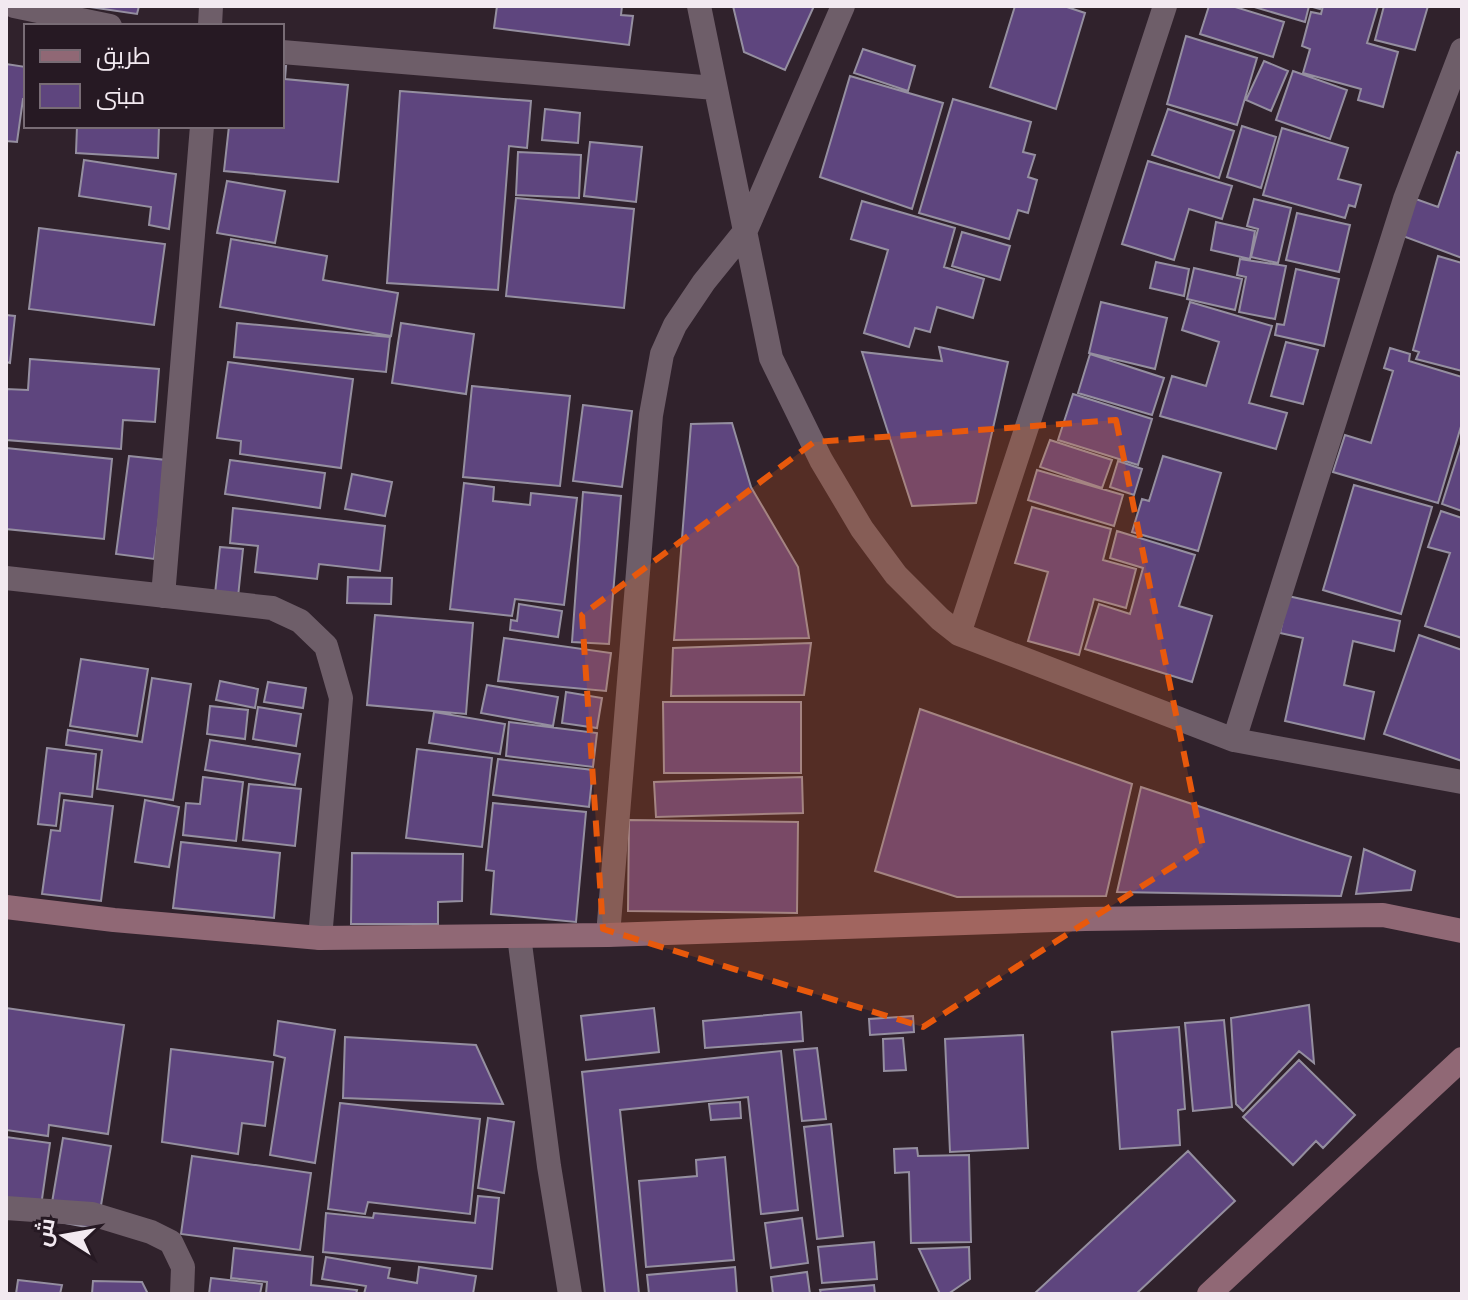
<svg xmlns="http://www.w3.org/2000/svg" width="1468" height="1300" font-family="Helvetica,Cairo,sans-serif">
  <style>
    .building { fill: #5e457e; stroke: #958fa0; stroke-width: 2 }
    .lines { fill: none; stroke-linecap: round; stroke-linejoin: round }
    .street { stroke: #6e5e69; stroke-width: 24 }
    .secondary { stroke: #906875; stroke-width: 24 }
    .marked { fill: #e8590c; fill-opacity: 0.2; stroke: #e8590c; stroke-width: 6; stroke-dasharray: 16 10; stroke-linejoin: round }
  </style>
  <rect width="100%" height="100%" fill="#30222c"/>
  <!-- building -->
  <path class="building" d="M83,6H139L137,14Z
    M497,6H622L621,15L633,16L629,45L494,28Z
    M733,6H814L785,70L744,52Z
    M1015,6H1064L1085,13L1056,109L990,87Z
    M1209,6H1232L1284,22L1273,57L1200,34Z
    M1251,6H1321L1320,9L1309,6L1305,22Z
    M1323,6H1378L1367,43L1398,52L1383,107L1358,100L1361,89L1303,73L1310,49L1302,46L1311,12L1321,14Z
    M1384,6H1428L1415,50L1375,40Z
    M1186,36L1257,58L1237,125L1167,104Z
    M863,49L915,66L908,91L854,73Z
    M1264,61L1288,71L1271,111L1246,100Z
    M6,64L26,67V99H23L17,142L6,141Z
    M282,66H286L285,79L348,85L338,182L224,171L229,126H282Z
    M1293,71L1347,90L1330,139L1276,120Z
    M850,76L943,103L912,209L820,177Z
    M400,91L531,101L527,148L509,146L498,290L387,283Z
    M953,99L1031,122L1023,152L1035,155L1028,177L1037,180L1028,213L1018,210L1009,239L919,213Z
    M545,109L580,113L578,143L542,140Z
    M1168,109L1234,131L1219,178L1152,155Z
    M77,126H159L158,158L76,153Z
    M1242,126L1276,137L1261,188L1227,177Z
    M1282,128L1348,148L1338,179L1361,185L1355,207L1349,205L1345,218L1263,195Z
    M590,142L642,147L636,202L584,196Z
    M518,152L581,155L579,198L516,195Z
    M1457,152L1462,154V258L1400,235L1413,198L1438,207Z
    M84,160L176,174L169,229L149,225L151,207L79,196Z
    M1148,161L1232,186L1222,219L1189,209L1174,260L1122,244Z
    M227,181L285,191L275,243L217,233Z
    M516,198L634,209L624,308L506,296Z
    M1254,199L1291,208L1278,263L1251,257L1258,229L1247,226Z
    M862,201L955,228L944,267L984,279L973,318L937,307L930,332L915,328L909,347L864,333L888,250L851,239Z
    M1297,213L1350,225L1339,272L1286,260Z
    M1216,222L1255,231L1250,259L1211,250Z
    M39,228L165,244L154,325L29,309Z
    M962,232L1010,246L1000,280L952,266Z
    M231,239L327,256L323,280L398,293L391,336L220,307Z
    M1438,256L1462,263V371L1416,359L1419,352L1413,350Z
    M1240,259L1286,266L1275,319L1239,312L1246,277L1237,275Z
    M1156,262L1189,269L1184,296L1150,288Z
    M1194,268L1242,279L1235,310L1187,299Z
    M1296,269L1339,279L1324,346L1275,335L1277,324L1284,325Z
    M1101,302L1167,318L1155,369L1089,353Z
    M1190,302L1272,326L1249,403L1287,413L1276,449L1160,416L1172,376L1206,386L1219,342L1182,330Z
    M6,315L15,316L10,363L6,362Z
    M237,323L390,337L386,372L234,357Z
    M401,323L474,334L466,394L392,383Z
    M1286,342L1318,350L1303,404L1271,396Z
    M939,347L1008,362L976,503L912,506L862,352L942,361Z
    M1390,348L1410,354L1409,361L1462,377V423L1438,503L1333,472L1345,435L1371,443L1393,371L1384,368Z
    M1090,354L1164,378L1152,415L1078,393Z
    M30,359L159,369L155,422L123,420L121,449L6,440V389L28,390Z
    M228,362L353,379L341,468L240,454L241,441L217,438Z
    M472,386L570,396L560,486L463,477Z
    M1073,394L1152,419L1138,465L1058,440Z
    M583,405L632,411L622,487L573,481Z
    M732,423L751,487L798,567L809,638L674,640L691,424Z
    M1050,440L1112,460L1102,488L1040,467Z
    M1462,441V511L1442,504Z
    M6,448L112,459L104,539L6,529Z
    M129,456L166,460L154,559L116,554Z
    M1163,456L1221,473L1198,551L1132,532L1142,499L1149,501Z
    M230,460L325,473L320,508L225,494Z
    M1118,461L1142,469L1134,495L1110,487Z
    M1037,470L1123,495L1114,526L1028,500Z
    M352,474L392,482L385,516L345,509Z
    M464,483L494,487L493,501L530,505L531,493L577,498L564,605L515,599L512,616L450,609Z
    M1354,485L1432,507L1401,614L1323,590Z
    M583,492L621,496L609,644L572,642Z
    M1032,507L1111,529L1103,560L1136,569L1126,608L1094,599L1079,655L1028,641L1048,572L1015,563Z
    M233,508L385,526L380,571L319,564L317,579L255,572L258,546L230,543Z
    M1441,511L1462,518V638L1425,626L1450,553L1428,547Z
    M1117,531L1195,555L1179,606L1212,616L1192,682L1085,649L1099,604L1130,614L1143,568L1110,558Z
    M220,547L243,549L238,597L215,594Z
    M348,577L392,578L391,604L347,603Z
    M1288,596L1400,621L1394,651L1353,641L1344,685L1374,692L1364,739L1285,721L1303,638L1280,633Z
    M519,604L562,611L558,637L510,630L511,620L517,621Z
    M375,615L473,623L466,714L367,705Z
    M1419,635L1462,650V761L1384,734Z
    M504,638L611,653L606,691L498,681Z
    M811,643L804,695L671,696L673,648Z
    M81,659L148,669L137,736L70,726Z
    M152,678L191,684L173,800L97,789L102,750L66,745L68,730L142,742Z
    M220,681L258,689L255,708L216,700Z
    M268,682L306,688L303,708L264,702Z
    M487,685L558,697L553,726L481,713Z
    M566,692L602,698L597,728L562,723Z
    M663,702H801V773H664Z
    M210,706L248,710L245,739L207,734Z
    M258,707L301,714L296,746L253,739Z
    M920,709L1132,784L1106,896L957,897L875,871Z
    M434,712L505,724L500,754L429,743Z
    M509,722L597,733L593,767L506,756Z
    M210,740L300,754L295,785L205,770Z
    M47,748L96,754L92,797L60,793L56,826L38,824Z
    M417,749L492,758L482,847L406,838Z
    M498,759L593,770L589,807L493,795Z
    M203,777L243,782L236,841L183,835L186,803L200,804Z
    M802,777L803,813L656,817L654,782Z
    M249,784L301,789L295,846L243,840Z
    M1141,787L1351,857L1341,896L1117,892Z
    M64,800L113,806L101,901L42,894L51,830L60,831Z
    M145,800L179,807L169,867L135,862Z
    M493,803L586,812L576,922L491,914L494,871L486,870Z
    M629,820L798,822L797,913L628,911Z
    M181,842L280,853L274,918L173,908Z
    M1364,849L1415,871L1411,890L1356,894Z
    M352,853L463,854L462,901L438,902V924H351Z
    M1309,1005L1314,1063L1299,1051L1243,1111L1236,1104L1231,1018Z
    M6,1008L124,1025L108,1134L49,1125L48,1136L6,1130Z
    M654,1008L659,1052L586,1060L581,1016Z
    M801,1012L803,1041L705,1048L703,1021Z
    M913,1016L914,1032L870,1035L869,1019Z
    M1224,1020L1232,1107L1193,1111L1185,1023Z
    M278,1021L335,1030L315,1163L270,1155L285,1058L274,1055Z
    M1179,1027L1185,1109L1178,1110L1180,1145L1120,1149L1112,1032Z
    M1023,1035L1028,1148L950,1152L945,1039Z
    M345,1037L476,1045L503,1104L343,1098Z
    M903,1038L906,1070L884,1071L883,1039Z
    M817,1048L826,1119L802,1121L794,1050Z
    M171,1049L273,1062L265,1126L242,1123L238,1154L162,1142Z
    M781,1051L798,1210L761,1214L748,1097L620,1110L639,1294H605L582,1072Z
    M1299,1060L1355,1115L1323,1148L1316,1141L1293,1165L1243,1117Z
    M740,1102L741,1118L711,1120L709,1104Z
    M340,1103L480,1119L470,1214L368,1202L365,1214L328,1209Z
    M488,1118L514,1122L504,1193L478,1188Z
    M831,1124L843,1236L817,1239L804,1127Z
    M6,1137L50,1143L39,1220L6,1215Z
    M63,1138L111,1146L97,1229L49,1220Z
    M917,1148L918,1156L969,1155L971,1242L911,1243L909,1172L895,1173L894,1149Z
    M1188,1151L1235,1201L1136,1294H1034Z
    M192,1156L311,1173L300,1250L181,1234Z
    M725,1157L734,1260L646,1267L639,1181L697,1176L696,1160Z
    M478,1196L499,1198L492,1269L323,1252L326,1213L373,1218L374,1213L475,1223Z
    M802,1218L808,1263L771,1268L765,1223Z
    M874,1242L877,1279L822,1283L818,1247Z
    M969,1247L970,1279L948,1294H940L919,1249Z
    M234,1248L313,1257L311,1285L357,1290L356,1294H266L267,1282L231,1278Z
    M326,1257L390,1268L388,1278L417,1283L419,1267L476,1276L473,1294H364L366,1286L322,1279Z
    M735,1267L737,1294H649L647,1275Z
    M807,1272L810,1294H773L771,1277Z
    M211,1278L262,1284L260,1294H209Z
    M18,1280L62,1285L60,1294H16Z
    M93,1281L142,1282L148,1294H92Z
    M874,1285L875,1294H821L820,1290Z"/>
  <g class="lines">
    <!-- street -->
    <path class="street" d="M14,6L110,26
      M699,6L771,358L821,460L862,529L896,575L940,619L959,634L1234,740L1462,782
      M210,26L211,6
      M282,52L715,88
      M6,578L272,608L300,621L326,646L341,698L320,938
      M163,596L202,126
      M959,634L1165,6
      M1234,740L1405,199L1462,50
      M608,935L651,415L662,354L675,325L704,282L746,230L843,6
      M519,936L549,1166L570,1294
      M6,1208L92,1214L151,1232L171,1242L183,1267L182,1294"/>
    <!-- secondary -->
    <path class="secondary" d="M6,907L114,920L320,938L608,935L1085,919L1383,915L1462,931
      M1209,1294L1462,1059"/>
  </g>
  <!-- marked area -->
  <path class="marked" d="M1116,420L1203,847L923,1027L603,929L582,615L814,442Z"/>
  <!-- border -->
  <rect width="1468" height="1300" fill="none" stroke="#f2e9f0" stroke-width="16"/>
  <!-- legend -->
  <rect x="24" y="24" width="260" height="104" fill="#261923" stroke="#786c75" stroke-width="2"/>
  <rect x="40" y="50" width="40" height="12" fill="#906875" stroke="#786c75" stroke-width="2"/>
  <text x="96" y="64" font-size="24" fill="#f2e9f0">طريق</text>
  <rect x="40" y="84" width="40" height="24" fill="#5e457e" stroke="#786c75" stroke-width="2"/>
  <text x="96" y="104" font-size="24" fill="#f2e9f0">مبنى</text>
  <!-- north arrow -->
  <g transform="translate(64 1236) rotate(281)" stroke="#261923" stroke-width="6" paint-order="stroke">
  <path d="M0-6L14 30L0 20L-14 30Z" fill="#f2e9f0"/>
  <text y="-12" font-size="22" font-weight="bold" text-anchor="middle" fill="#f2e9f0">ش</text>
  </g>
</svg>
